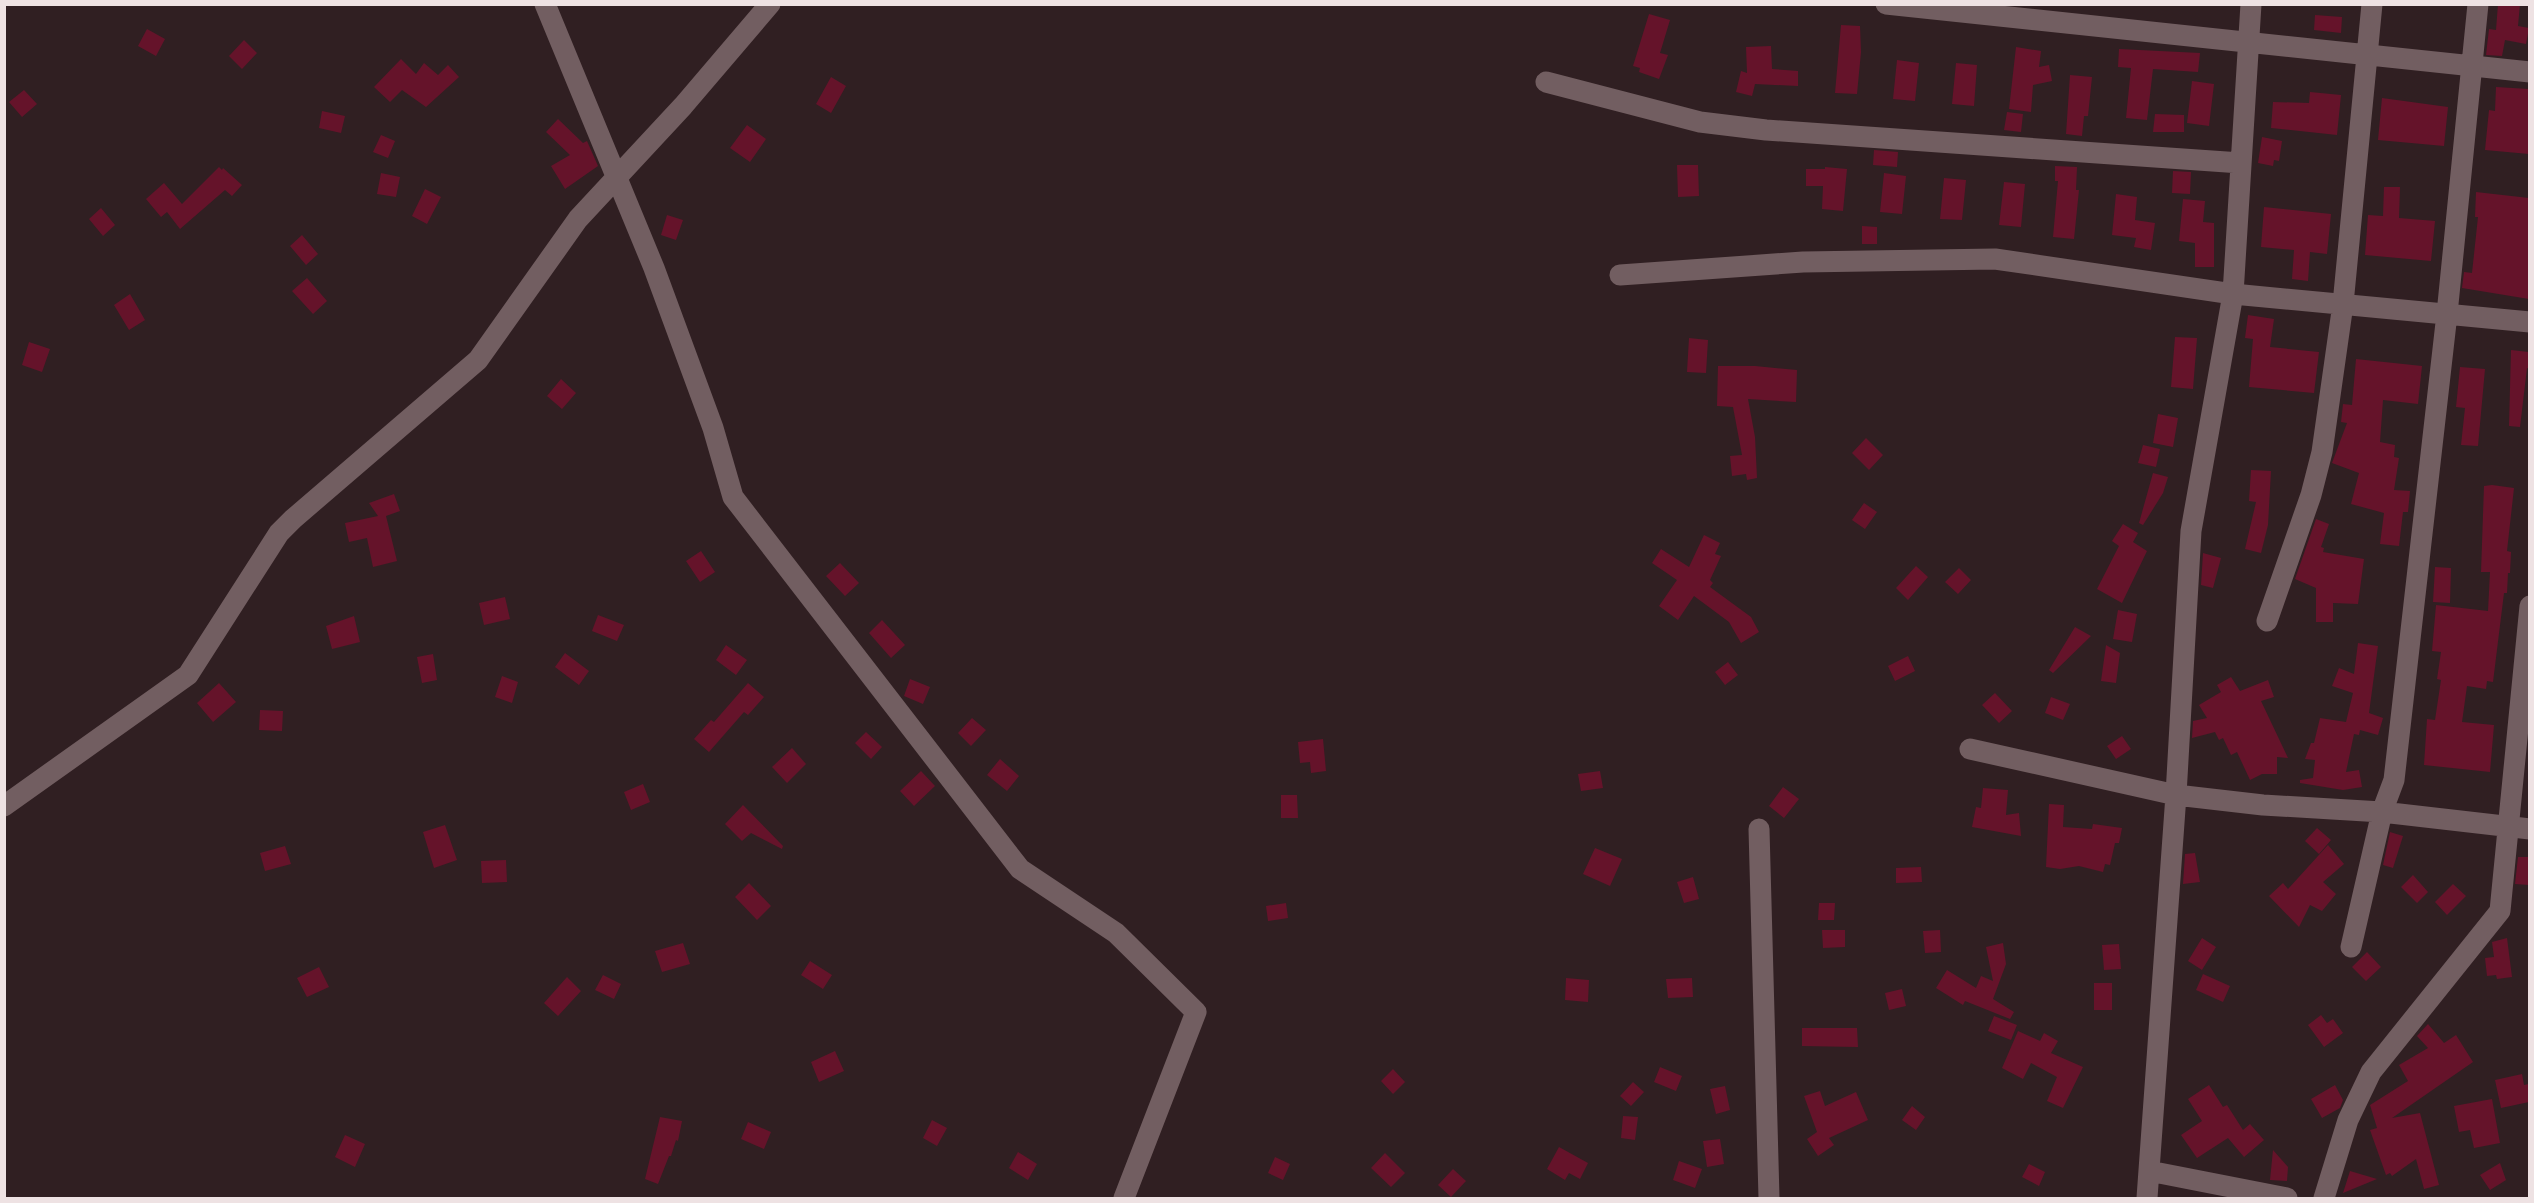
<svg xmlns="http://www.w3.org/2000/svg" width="2534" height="1203" font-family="Overpass,sans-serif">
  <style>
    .building { fill: #65132a }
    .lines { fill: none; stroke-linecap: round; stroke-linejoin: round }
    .minor { stroke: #725e61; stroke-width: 21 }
  </style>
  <rect width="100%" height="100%" fill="#301f22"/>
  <!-- building -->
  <path class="building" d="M2498,4H2520L2518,26L2529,28L2526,44L2505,40L2502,56L2486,55L2489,29L2496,30Z
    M1649,14L1670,20L1660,53L1668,55L1659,79L1639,72L1640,68L1633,66Z
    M2315,15L2342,17L2341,33L2314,30Z
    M1841,25L1860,26L1861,52L1857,94L1835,93Z
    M147,29L165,39L156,56L138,46Z
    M244,40L257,53L242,69L229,56Z
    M1771,46L1772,69L1798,71V86L1755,84L1752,96L1736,92L1741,71L1747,73L1746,47Z
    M2016,47L2041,51L2039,67L2049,65L2052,81L2033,85L2031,112L2009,109Z
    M2119,49L2200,53L2198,72L2153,69L2147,120L2126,118L2131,68L2118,67Z
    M401,59L416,74L424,63L438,75L448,65L459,77L426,107L402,90L390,102L374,87Z
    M1897,60L1919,63L1915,101L1893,99Z
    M1956,63L1977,65L1974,106L1952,104Z
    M2070,75L2092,77L2088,116H2084L2082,136L2066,134Z
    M831,77L846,86L831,113L816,104Z
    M2192,81L2214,84L2209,126L2187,123Z
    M2496,87L2529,89V154L2485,150L2489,110L2495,111Z
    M24,90L37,104L22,117L9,102Z
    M2310,92L2341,95L2337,135L2271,128L2273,102L2309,103Z
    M2382,98L2448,107L2444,146L2378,140Z
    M322,111L345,116L341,133L319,128Z
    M2007,112L2023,114L2021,132L2004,130Z
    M2155,114L2184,115V132H2153Z
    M558,119L583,143L587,141L598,166L565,189L551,166L570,155L546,132Z
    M747,125L766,139L750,162L730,148Z
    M381,135L395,141L388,158L373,152Z
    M2262,137L2282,141L2279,161L2274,160L2273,166L2258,163Z
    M1874,150L1898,152L1897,167L1873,165Z
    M1677,165H1698L1699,196L1678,197Z
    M2055,166L2077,167L2076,190H2079L2074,239L2053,237L2058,181H2055Z
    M219,167L222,170L223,168L242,185L232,196L225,190L180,229L167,212L161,217L146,199L164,183L182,204Z
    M1825,167L1847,169L1843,211L1822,209L1823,186H1806V169H1825Z
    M2173,171L2191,172L2190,194L2172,193Z
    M381,173L400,177L396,197L377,194Z
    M1884,173L1906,176L1902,214L1880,212Z
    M1944,178L1966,180L1962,220L1940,219Z
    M2004,182L2025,184L2021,227L1999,225Z
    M2384,187H2400L2399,218L2435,221L2431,261L2365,255L2368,215L2383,216Z
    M425,189L441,197L427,224L412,216Z
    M2476,192L2529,198V299L2462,288L2464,272L2472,273L2478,217H2475Z
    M2116,194L2137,197L2135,220L2155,223L2151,250L2134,247L2136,238L2112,235Z
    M2183,199L2205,201L2203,222L2214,223V267H2195V243L2179,241Z
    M2264,207L2331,214L2327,254L2310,252L2308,281L2292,279L2294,250L2261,247Z
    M101,208L115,225L103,236L89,219Z
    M667,215L683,220L676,240L661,235Z
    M1862,226L1877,227V244H1862Z
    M302,235L318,254L306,265L290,246Z
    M307,278L327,301L313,314L292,291Z
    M130,294L145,320L129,330L114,305Z
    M2248,315L2274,319L2270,347L2319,352L2314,393L2249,387L2253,339L2245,338Z
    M2175,337L2197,338L2193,389L2171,387Z
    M1689,338L1708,340L1706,373L1687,372Z
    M29,342L50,349L42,372L22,365Z
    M2511,350L2529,352V369L2527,368L2520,427L2509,426Z
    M2356,359L2422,366L2418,404L2383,400L2380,442L2395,445L2394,457L2399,458L2394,490L2410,491L2408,512H2403L2399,546L2380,544L2384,513L2351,504L2359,473L2332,463L2347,423L2341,422L2343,404L2352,405Z
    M1718,366H1755L1797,370L1796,402L1748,399L1755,437L1757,478L1747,480L1746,474L1732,476L1730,456L1742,455L1733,407L1717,406Z
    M2460,367L2485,369L2478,446L2461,445L2465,408L2456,407Z
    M561,379L576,393L562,409L547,396Z
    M2158,414L2178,418L2173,447L2153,443Z
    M1866,438L1883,455L1869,470L1852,453Z
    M2143,445L2160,449L2156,467L2138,463Z
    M2251,470L2271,471L2268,525L2261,553L2245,549L2256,502L2249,501Z
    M2153,473L2168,477L2163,493L2143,525L2139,523Z
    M2492,485L2514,488L2507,551L2511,552L2510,573H2508L2507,593H2504L2493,682L2487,681L2486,689L2467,686L2462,722L2494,725L2490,772L2424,765L2427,719L2435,720L2441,680L2437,679L2441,652L2432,651L2436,605L2488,611L2490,572H2481L2484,486Z
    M394,494L400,511L386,516L397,561L373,567L367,538L349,542L345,523L378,516L369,503Z
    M1864,503L1877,512L1865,529L1852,520Z
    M2316,519L2329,524L2321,547L2324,548L2323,552L2364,559L2358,604L2333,603V622H2316V588L2295,579Z
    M2123,524L2138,533L2133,542L2147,551L2122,603L2097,589L2119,546L2112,541Z
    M1704,535L1720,543L1715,554L1721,556L1710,580L1713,583L1710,587L1751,617L1759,632L1741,643L1729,622L1694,596L1678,620L1659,606L1677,580L1652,563L1661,549L1689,567Z
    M701,551L715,572L700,582L686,561Z
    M2203,553L2221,558L2213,588L2201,585Z
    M840,563L859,583L845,596L826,576Z
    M1916,566L1928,577L1908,600L1896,588Z
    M2435,567L2451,568L2450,603L2433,602Z
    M1959,568L1971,580L1958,594L1945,582Z
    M505,597L510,619L484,625L479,603Z
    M2118,610L2137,614L2132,642L2113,639Z
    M598,615L624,625L617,641L592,631Z
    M354,616L360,642L332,649L326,626Z
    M882,620L905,645L891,658L869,633Z
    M2075,627L2091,636L2053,673L2049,670Z
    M2358,643L2378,646L2369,713L2383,718L2378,735L2360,730L2359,735L2354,734L2346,772L2359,770L2362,787L2343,790L2300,783V780L2313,778L2315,760L2305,759L2311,743H2314L2320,718L2346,722L2353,693L2332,686L2339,668L2354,674Z
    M726,645L747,660L736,675L716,660Z
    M2106,645L2120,653L2116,683L2101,681Z
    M565,653L589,671L579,685L555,667Z
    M433,654L437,680L422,683L417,657Z
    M1908,656L1915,671L1895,681L1888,666Z
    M1728,662L1738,675L1725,685L1715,672Z
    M502,676L518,682L512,703L495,697Z
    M2231,677L2240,691L2268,680L2274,697L2261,701L2288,758L2277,757V774H2262L2250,780L2237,752L2231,755L2223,738L2219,740L2215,732L2192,738L2193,721L2207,718L2199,705L2221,692L2217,685Z
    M910,679L930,687L923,704L904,696Z
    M219,683L236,702L213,722L197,703Z
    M748,683L764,697L748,715L744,712L709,752L694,739L711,720L714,722Z
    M1995,693L2012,711L1999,723L1982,705Z
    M2051,697L2070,704L2063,720L2045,713Z
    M260,710L283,711L282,731L259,730Z
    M972,718L986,730L971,746L958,733Z
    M866,732L882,747L871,759L855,743Z
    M2122,736L2131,749L2116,759L2107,746Z
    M1323,739L1326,771L1311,773L1310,762L1300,763L1298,742Z
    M792,748L806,764L787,783L772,767Z
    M1000,759L1019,776L1007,791L987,775Z
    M921,771L935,786L914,806L900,791Z
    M1600,771L1603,788L1581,791L1578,774Z
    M643,784L650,802L631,810L624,792Z
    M1783,787L1799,799L1784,818L1769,806Z
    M1983,788L2008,790L2006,815L2019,813L2021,836L1972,827L1976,807L1981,808Z
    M1281,795H1297L1298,818H1281Z
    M2049,804L2064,805L2063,827L2092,829L2093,824L2122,828L2119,843H2115L2110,865L2105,864L2103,872L2079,866L2060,869L2046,867Z
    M743,805L783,846L782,849L751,833L742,841L725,824Z
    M445,825L457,860L434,868L423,832Z
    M2317,828L2331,840L2319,854L2305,841Z
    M2390,832L2403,836L2393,868L2383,865Z
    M2328,845L2344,864L2323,882L2336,894L2322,911L2310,905L2299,927L2269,896L2283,883L2288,889Z
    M285,846L291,864L265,871L260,853Z
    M1595,848L1622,859L1610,886L1583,874Z
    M2195,853L2200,882L2183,884L2185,854Z
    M2518,857H2528L2529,885L2515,884Z
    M506,860L507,882L482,883L481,861Z
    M1921,867L1922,882L1896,883V868Z
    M2413,875L2428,892L2417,903L2401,887Z
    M1693,877L1699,899L1684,903L1677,882Z
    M749,883L771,906L757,920L735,897Z
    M2453,884L2466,896L2447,915L2435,902Z
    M1286,903L1288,918L1268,921L1266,906Z
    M1819,903H1835L1834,920H1818Z
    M1822,930H1845V947L1823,948Z
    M1940,930L1941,952L1925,953L1923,931Z
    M2202,938L2216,947L2202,970L2188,961Z
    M2507,938L2512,977L2497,979L2496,975L2487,976L2485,958L2494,957L2492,942Z
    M683,943L690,964L662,972L655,951Z
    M2003,943L2006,964L1993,999L2014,1012L2010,1019L1965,1001L1963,1005L1936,988L1947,970L1976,988L1981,976L1993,981L1986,947Z
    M2119,944L2121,969L2104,970L2102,945Z
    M2367,952L2381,967L2366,981L2352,967Z
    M810,961L832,975L823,989L801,975Z
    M319,967L329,987L307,997L297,978Z
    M2203,974L2230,986L2223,1002L2196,990Z
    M603,975L621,984L614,999L595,990Z
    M567,977L581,991L558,1016L544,1003Z
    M1566,978L1589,980L1588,1002L1565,1000Z
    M1692,978L1693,997L1668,998L1666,979Z
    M2094,983H2112V1010H2094Z
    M1902,989L1906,1006L1889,1010L1885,993Z
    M2321,1015L2327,1023L2333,1019L2343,1033L2324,1047L2308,1025Z
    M1994,1016L2017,1025L2011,1040L1988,1031Z
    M2428,1024L2444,1043L2456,1035L2473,1062L2392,1118L2420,1113L2439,1185L2424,1189L2416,1159L2392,1176L2390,1173L2386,1175L2370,1130L2377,1128L2370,1105L2408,1081L2399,1065L2428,1048L2417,1036Z
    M1802,1028H1857L1858,1047L1802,1046Z
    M2018,1031L2040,1041L2044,1033L2058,1041L2051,1053L2083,1067L2063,1108L2047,1101L2057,1077L2031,1063L2023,1079L2002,1068Z
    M835,1051L844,1071L819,1082L811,1062Z
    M1660,1067L1682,1076L1676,1091L1654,1082Z
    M1393,1069L1405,1082L1393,1094L1381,1081Z
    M2522,1074L2524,1085L2529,1084V1102L2501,1108L2495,1080Z
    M1633,1082L1644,1092L1631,1106L1620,1096Z
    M2209,1085L2223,1107L2227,1105L2243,1130L2250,1124L2264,1140L2244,1157L2228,1138L2197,1158L2181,1135L2202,1121L2188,1099Z
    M2335,1085L2343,1100L2340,1108L2322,1118L2311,1099Z
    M1725,1086L1730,1110L1716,1114L1710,1089Z
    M1820,1091L1825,1106L1856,1092L1868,1120L1829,1138L1834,1145L1818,1156L1807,1139L1817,1132L1804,1096Z
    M2492,1099L2500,1143L2474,1148L2470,1130L2459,1132L2454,1106Z
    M1912,1106L1925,1117L1916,1130L1902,1120Z
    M1623,1116L1638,1117L1635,1140L1621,1138Z
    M660,1117L682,1121L678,1141L676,1140L671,1156H669L658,1184L645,1179Z
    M932,1120L947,1128L937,1146L923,1138Z
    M748,1122L771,1132L764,1149L741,1139Z
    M345,1135L365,1144L355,1167L335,1157Z
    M1720,1139L1724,1164L1707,1167L1703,1141Z
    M1559,1147L1588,1163L1580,1179L1569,1173L1565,1180L1547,1169Z
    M2273,1150L2288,1167L2287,1181L2270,1180Z
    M1018,1152L1037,1164L1028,1180L1009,1168Z
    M1385,1153L1405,1173L1391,1187L1371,1168Z
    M1275,1157L1290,1164L1283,1180L1268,1173Z
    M1679,1161L1702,1169L1695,1188L1673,1180Z
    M2500,1163L2506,1180L2490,1190L2480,1175Z
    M2029,1164L2045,1172L2039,1186L2022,1177Z
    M1453,1169L1466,1181L1451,1197L1438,1185Z
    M2350,1171L2377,1179L2343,1193Z"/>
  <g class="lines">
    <!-- minor -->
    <path class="minor" d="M545,4L654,268L713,428L733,497L1020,869L1116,933L1196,1012L1124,1198
      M1886,4L2530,72
      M1546,82L1700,122L1766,130L2241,163
      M1620,275L1803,262L1995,259L2233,294L2530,322
      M2267,621L2311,495L2322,452L2343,304L2372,4
      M1970,749L2176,795L2263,805L2382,812L2530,829
      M4,806L188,675L279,533L293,519L478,360L578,219L683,106L770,4
      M1759,829L1769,1198
      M2351,947L2382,812L2394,780L2447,314L2478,4
      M2149,1171L2287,1198
      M2147,1198L2176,795L2191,531L2233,294L2251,4
      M2324,1198L2348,1120L2371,1072L2500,911L2530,606"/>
  </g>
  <!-- border -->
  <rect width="2534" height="1203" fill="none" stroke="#eee2e3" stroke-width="12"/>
</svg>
